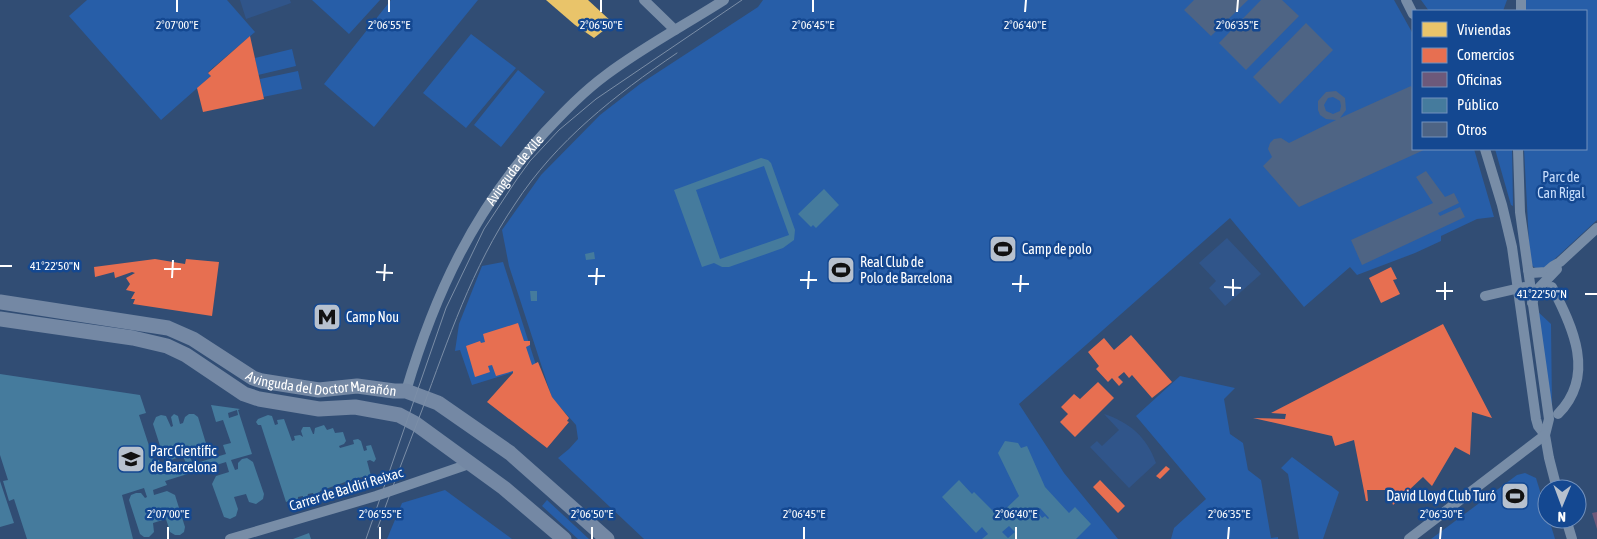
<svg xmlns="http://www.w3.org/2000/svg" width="1597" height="539" font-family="'Asap Condensed',sans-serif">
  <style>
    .green { fill: #275ea8 }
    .water { fill: #30558a }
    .homes { fill: #e9c46a }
    .shops { fill: #e76f51 }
    .offices { fill: #6d597a }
    .public { fill: #457b9d; fill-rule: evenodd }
    .building { fill: #4e6484; fill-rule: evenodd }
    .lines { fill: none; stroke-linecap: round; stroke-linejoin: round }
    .street { stroke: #788da7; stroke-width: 10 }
    .secondary { stroke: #7488a4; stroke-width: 15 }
    .tram { stroke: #7b8ea7; stroke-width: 1 }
    .ticks { fill: none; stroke: #fff; stroke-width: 2 }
    .labels { text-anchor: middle; stroke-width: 5; stroke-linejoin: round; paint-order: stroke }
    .street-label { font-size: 14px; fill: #fff; stroke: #144891 }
    .park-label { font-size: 14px; fill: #c8defc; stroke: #144891 }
    .poi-label { font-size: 14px; fill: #fff; stroke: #144891; text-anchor: start }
    .ticks-label { font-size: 12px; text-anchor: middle; fill: #fff; stroke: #144891; stroke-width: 5; stroke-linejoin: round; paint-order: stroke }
  </style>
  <rect width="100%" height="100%" fill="#314d74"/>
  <!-- green -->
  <path class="green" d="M87,0H227L255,32L208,72L211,76L161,120L69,16Z
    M312,0H380L349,34Z
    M391,0H478L374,127L324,84Z
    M763,0H1394L1413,34V149H1474L1494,217L1477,219L1441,236V241L1415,253L1357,275L1350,267L1304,307L1230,218L1019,404L1064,473L1118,539H644L558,458L569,449L578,439L576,425L552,398L509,266L502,230L541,175L600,115L640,84L758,7Z
    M1421,0H1507L1503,11H1429Z
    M1525,0H1597V220L1546,267C1539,269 1534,270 1530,262L1524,149H1586V11H1525Z
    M471,34L516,68L466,128L423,93Z
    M292,49L296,66L258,75L255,58Z
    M518,70L545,92L501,147L474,125Z
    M298,71L302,89L263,97L260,79Z
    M1495,149H1512L1513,206L1511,205Z
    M503,262L536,365L472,385L460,350L455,351L459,324L482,266Z
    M1535,309L1551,324L1552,408Z
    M1180,376L1235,388L1224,399L1230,434L1243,443L1248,470L1261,480L1271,538L1278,537V539H1171L1174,528L1206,499L1136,416Z
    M1292,457L1339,492L1323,539H1299L1288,474L1281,468Z
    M1525,473L1536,478L1547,514V519H1549L1555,539H1431L1517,475Z
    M445,490L512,539H387L402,503Z
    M547,500L589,539H578L542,506Z"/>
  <!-- water -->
  <path class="water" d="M240,0H290L291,3L246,19Z
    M1227,238L1261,274L1225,306L1209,288L1216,281L1199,263Z
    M1104,414C1129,422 1147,437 1156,463L1129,488L1090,447L1097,441L1102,446L1119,430Z"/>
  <!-- homes -->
  <path class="homes" d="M546,0H588L613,23L594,38L575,25Z"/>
  <!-- shops -->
  <path class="shops" d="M250,36L264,99L203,112L197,88L211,76L208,73Z
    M155,259L185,264L186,259L219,262L212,316L133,304L135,299H131L135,292L126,290L130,284L126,278L135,273L132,272L115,278L114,272L95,277L94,267Z
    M1391,267L1397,279L1393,280L1400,294L1381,303L1369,278Z
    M518,323L524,341H530V345L526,347L532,365L538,362L552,397L569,418L567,421L569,422L547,448L487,402L513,373V371L496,376L492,365L488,366L490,372L475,377L466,346L480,341L481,343L485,342L483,334Z
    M1443,324L1492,418L1472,412L1470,455L1455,447L1432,486L1423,477L1393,505L1389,490H1367L1368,501H1366L1354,440L1335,446L1332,436L1253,418L1285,419L1286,414L1271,413Z
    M1131,335L1172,382L1152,398L1132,375L1129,378L1124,372L1118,377L1123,382L1119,386L1112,378L1108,382L1096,369L1099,366L1088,352L1104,338L1114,350Z
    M1098,382L1114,398L1075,437L1060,422L1068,414L1061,407L1074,394L1080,399Z
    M1166,466L1170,469L1160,479L1156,476Z
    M1100,480L1125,506L1118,513L1093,487Z"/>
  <!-- offices -->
  <path class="offices" d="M1597,512V529L1592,513Z"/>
  <!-- public -->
  <path class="public" d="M761,158L768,160L771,163L795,230L794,240L783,248L729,267H722L714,263L702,267L674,190ZM764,166L789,235L720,259L696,190Z
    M824,189L839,205L816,228L813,225L811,227L798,214Z
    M594,252L595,259L586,260L585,254Z
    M530,291H537V301H531Z
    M0,374L140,395L146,413L139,415L154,461L159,460L163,474L187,466L183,456L171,460L163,455L153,424L156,417L161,415L166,416L171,427L173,426L171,417L174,414L178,416L180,424L183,423L185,417L189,414H194L198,417L208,450L206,455L202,458L195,456L192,453L189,454L193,464L226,454L223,445L231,443L223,420L216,422L211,405L240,409L238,410L252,454L231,460L235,470L238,469V463L242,459L247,458L253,462L264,494L263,499L256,504L249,502L246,494L234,497L238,509L236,516L230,519L224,517L212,484L216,476L229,472L226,462L165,481L167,485L153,490L154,495L167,491L175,495L185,527L184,532L180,535H175L170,532L166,519L153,523L154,532L149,537H144L140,534L129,500L131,495L136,493H141L145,498L147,497L144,488L122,495L133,539H27L14,499L9,501L3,481L8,480L0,455ZM237,410L238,415L229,418L228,413Z
    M268,415L272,416L275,425L278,424L277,420L284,419L292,441L295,440L294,436L300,435L303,437L301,431L303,427H310L313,434H314L315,428L324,425L327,430L333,428L335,433L343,432L346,441L344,444L339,446L340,448L354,444L353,440L358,439L361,441L364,451L367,450L366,446L371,445L376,459L374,462L370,460L367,461L371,476L366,478V476L351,480V483L346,485L345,482L320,491L319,494L314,495L313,493L308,494L307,498L303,499V496L298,497V500L293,502L292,500L286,502L261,425H258L256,422L258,419Z
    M1005,441L1018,443L1021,448L1027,446L1045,487L1069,513L1075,507L1091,524L1076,539H982L988,534L982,527L976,533L942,497L959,480L972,494L974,492L996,514L993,517L995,519L1019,496L998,453ZM1040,508L1049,518L1048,519L1045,516L1042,518L1037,511ZM1009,526L1015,532L1008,538L1002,532Z
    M0,481L14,523L0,527Z
    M309,533L311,539H293Z"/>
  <!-- building -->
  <path class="building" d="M1194,0H1248L1211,36L1184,10Z
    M1261,0H1282L1299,16L1246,70L1219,43Z
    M1306,23L1333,50L1280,104L1253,77Z
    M1411,86L1413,91V149H1426L1299,207L1263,166L1272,157L1268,149L1270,143L1274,139L1281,138L1289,143L1336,120L1326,119L1320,115L1318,110V101L1326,92L1336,91L1345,98L1346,110L1340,118ZM1333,97L1340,101L1341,106L1340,111L1333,114L1326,111L1324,105L1328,98Z
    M1426,171L1445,197L1454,193L1459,203L1438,213L1440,216L1460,207L1465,217L1362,265L1351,240L1433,203L1416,177Z"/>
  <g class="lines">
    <!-- street -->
    <g class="street">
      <path d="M644,0L675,30"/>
      <path d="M1406,0L1413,14"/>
      <path d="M1521,11V0"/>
      <path d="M1485,149L1502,205L1512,247L1536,419L1538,426L1545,435"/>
      <path d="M1518,149L1520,212L1549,419L1545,435L1549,458L1557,489"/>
      <path d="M1528,270L1531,273L1546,272L1553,266L1560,262L1597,228"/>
      <path d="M1552,287C1573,327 1596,376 1558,414"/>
      <path d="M1485,296L1524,287"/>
      <path d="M1532,303L1537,290L1557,269"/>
      <path id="s1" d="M406,391C435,293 475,208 545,132C564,112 583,92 606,75C643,47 685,25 724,0"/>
      <path d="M1566,519L1572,539"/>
      <path d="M230,539L376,496L469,464"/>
      <path d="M1409,539L1545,435"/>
    </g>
    <!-- secondary -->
    <g class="secondary">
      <path id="s2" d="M0,302L168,328L193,339L253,378L262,381L319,390L357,386L394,391H406L438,403L510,453L607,539"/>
      <path d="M0,319L133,338L167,346L186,355L244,394L259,399L319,409L355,407L399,415L416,424L504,488L564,539"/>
    </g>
    <!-- tram -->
    <path class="tram" d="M378,527C392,488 407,449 422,410C448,340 472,267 515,204C556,141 615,95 677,53
      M366,539L446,308L484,229L517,179L530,161L559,130L596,99L742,0"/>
  </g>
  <!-- ticks -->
  <path class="ticks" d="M177,12V0M389,12V0M601,12V0M813,12V0M1025,12L1026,0M1237,12L1238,0M0,266H12M164,269H181M376,272L393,273M588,276H605M172,278L173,260M800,280H817M384,281L385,264M1012,284H1029M596,285L597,268M1224,287L1241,288M808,289L809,271M1436,291H1453M1020,292L1021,275M1585,294H1597M1233,296V279M1445,300V282M168,539V527M380,539V527M592,539V527M804,539V527M1016,539V527M1228,539L1229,527M1440,539L1441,527"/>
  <!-- icons -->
  <defs>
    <symbol id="stadium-square" viewBox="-11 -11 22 22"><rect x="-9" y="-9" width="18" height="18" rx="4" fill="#b7c1ce" stroke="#144891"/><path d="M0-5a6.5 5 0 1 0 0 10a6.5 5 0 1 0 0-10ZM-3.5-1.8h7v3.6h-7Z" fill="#111"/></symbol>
    <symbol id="metro-square" viewBox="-11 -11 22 22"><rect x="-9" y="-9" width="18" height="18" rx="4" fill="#b7c1ce" stroke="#144891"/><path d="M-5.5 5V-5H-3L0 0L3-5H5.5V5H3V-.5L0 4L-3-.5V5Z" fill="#111"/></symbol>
    <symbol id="university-square" viewBox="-11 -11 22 22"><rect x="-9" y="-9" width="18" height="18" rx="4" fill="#b7c1ce" stroke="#144891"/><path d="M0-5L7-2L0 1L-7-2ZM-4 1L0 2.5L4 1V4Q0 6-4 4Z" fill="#111"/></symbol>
  </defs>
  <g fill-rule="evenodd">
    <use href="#stadium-square" x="987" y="233" width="32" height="32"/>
    <use href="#stadium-square" x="825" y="254" width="32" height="32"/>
    <use href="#metro-square" x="311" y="301" width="32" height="32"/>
    <use href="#university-square" x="115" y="443" width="32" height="32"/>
    <use href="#stadium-square" x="1499" y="480" width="32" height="32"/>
  </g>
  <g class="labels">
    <!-- street labels -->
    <g class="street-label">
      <text dy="5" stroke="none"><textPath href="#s1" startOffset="248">Avinguda de Xile</textPath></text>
      <text dy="5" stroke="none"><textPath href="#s2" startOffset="338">Avinguda del Doctor Marañón</textPath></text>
      <text transform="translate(346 489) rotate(-17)" y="5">Carrer de Baldiri Reixac</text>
    </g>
    <!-- park labels -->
    <g class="park-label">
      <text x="1561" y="182">Parc de<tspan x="1561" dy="16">Can Rigal</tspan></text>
    </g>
    <!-- poi labels -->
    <g class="poi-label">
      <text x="1022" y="254">Camp de polo</text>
      <text x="860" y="267">Real Club de<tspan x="860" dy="16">Polo de Barcelona</tspan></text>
      <text x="346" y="322">Camp Nou</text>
      <text x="150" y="456">Parc Científic<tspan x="150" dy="16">de Barcelona</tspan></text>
      <text x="1496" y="501" text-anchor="end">David Lloyd Club Turó</text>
    </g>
  </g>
  <g class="ticks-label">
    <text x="177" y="29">2°07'00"E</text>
    <text x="389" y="29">2°06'55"E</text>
    <text x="601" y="29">2°06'50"E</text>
    <text x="813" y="29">2°06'45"E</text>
    <text x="1025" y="29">2°06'40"E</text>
    <text x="1237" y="29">2°06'35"E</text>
    <text x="55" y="270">41°22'50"N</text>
    <text x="1542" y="298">41°22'50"N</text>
    <text x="168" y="518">2°07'00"E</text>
    <text x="380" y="518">2°06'55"E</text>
    <text x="592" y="518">2°06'50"E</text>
    <text x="804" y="518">2°06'45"E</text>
    <text x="1016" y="518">2°06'40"E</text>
    <text x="1229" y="518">2°06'35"E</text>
    <text x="1441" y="518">2°06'30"E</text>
  </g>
  <!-- legend -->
  <rect x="1412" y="10" width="175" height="140" fill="#144891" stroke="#7291bd"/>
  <rect x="1422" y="22" width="25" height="15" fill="#e9c46a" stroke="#7291bd"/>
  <text x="1457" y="35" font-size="15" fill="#ffffff">Viviendas</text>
  <rect x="1422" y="48" width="25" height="15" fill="#e76f51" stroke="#7291bd"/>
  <text x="1457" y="60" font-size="15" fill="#ffffff">Comercios</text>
  <rect x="1422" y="72" width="25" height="15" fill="#6d597a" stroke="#7291bd"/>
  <text x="1457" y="85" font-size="15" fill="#ffffff">Oficinas</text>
  <rect x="1422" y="98" width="25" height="15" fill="#457b9d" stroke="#7291bd"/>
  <text x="1457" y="110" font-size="15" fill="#ffffff">Público</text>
  <rect x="1422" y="122" width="25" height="15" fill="#4e6484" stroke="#7291bd"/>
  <text x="1457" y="135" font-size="15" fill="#ffffff">Otros</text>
  <!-- north arrow -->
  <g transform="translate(1562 504) rotate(181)"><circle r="24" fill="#144891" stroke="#7291bd"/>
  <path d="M0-4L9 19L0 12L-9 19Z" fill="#b7c1ce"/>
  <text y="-8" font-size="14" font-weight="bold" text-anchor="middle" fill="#ffffff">N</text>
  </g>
</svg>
